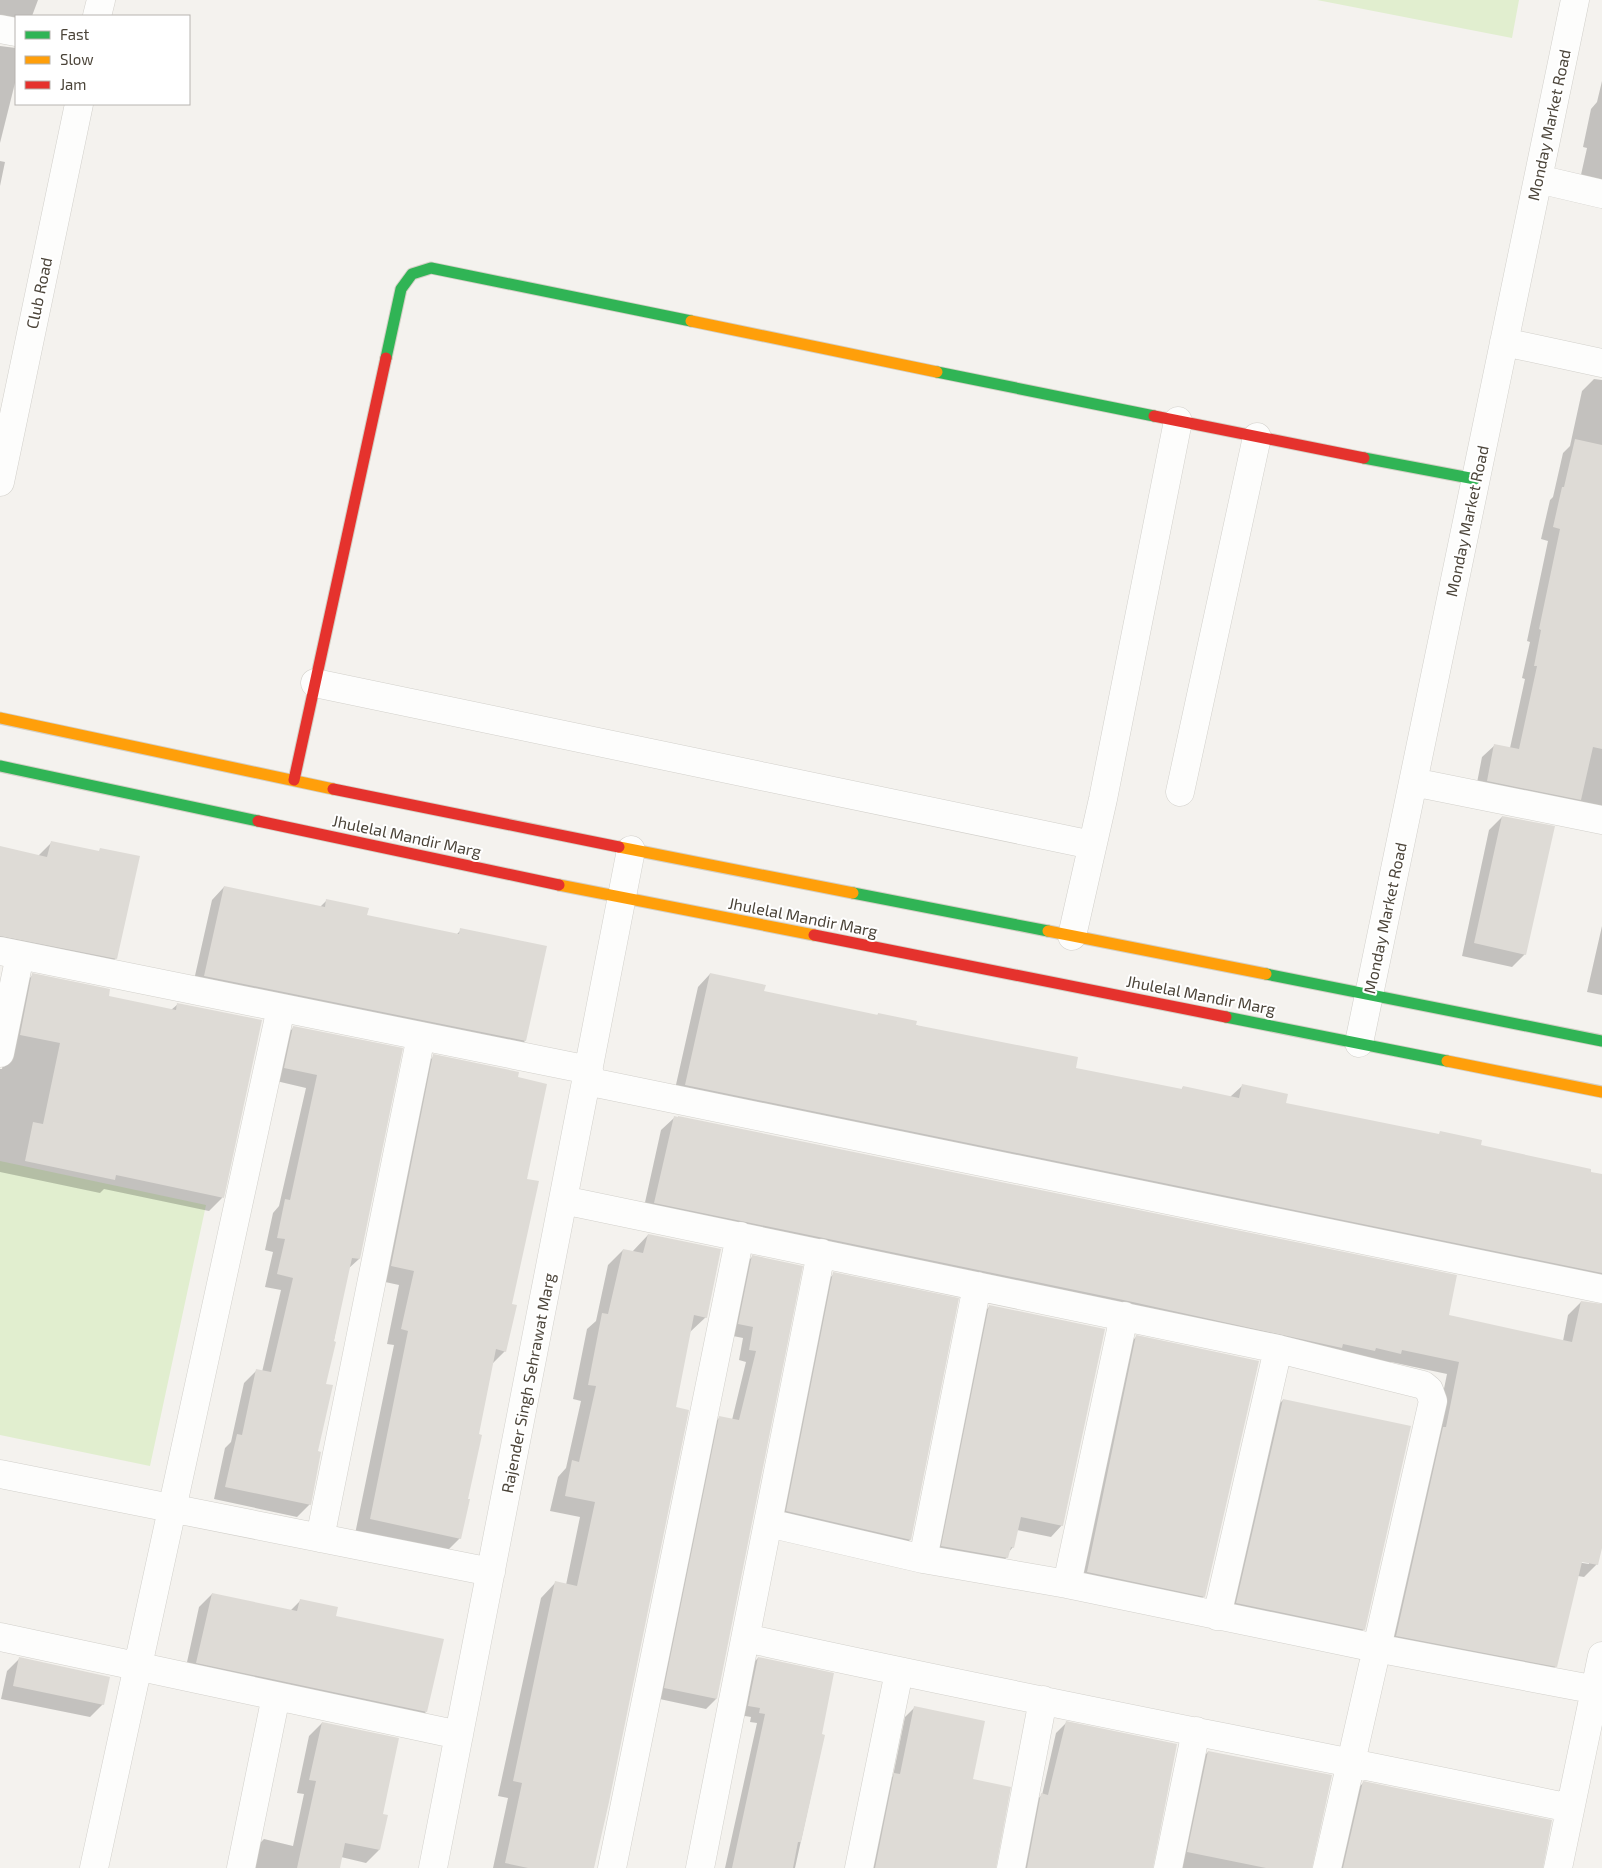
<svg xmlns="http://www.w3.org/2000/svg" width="1602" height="1868" font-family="'Exo 2',sans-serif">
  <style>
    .green { fill: #e1eecf }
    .shadow { fill: #0003; fill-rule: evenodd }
    .building { fill: #dedbd6 }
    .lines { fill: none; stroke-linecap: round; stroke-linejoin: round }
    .street-casing { stroke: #d2d0cb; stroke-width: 29 }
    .fast-casing { stroke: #d3cfc5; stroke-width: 13 }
    .slow-casing { stroke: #d3cfc5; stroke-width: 13 }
    .jam-casing { stroke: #d3cfc5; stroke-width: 13 }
    .street { stroke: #fdfdfc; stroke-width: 28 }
    .fast { stroke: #30b455; stroke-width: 11 }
    .slow { stroke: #ff9f0a; stroke-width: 11 }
    .jam { stroke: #e5322d; stroke-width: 11 }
    .labels { text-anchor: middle; stroke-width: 4; stroke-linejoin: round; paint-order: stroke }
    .street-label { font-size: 16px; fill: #4b4439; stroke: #fff }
  </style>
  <rect width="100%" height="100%" fill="#f4f2ee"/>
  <!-- green -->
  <path class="green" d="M1317,0H1519L1512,38Z
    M0,1161L206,1205L150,1466L0,1435Z"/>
  <!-- shadow -->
  <path class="shadow" d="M0,0H38L32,16H16V40L0,31Z
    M0,46L16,48V79L0,143Z
    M1602,81V198L1578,188L1587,148L1583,147L1591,109L1597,102Z
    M0,161L5,162L0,186Z
    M1594,379L1602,380V824L1475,793L1482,757L1495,745L1510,748L1525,679L1522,678L1530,642L1527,641L1548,541L1541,539L1550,500L1553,497L1563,453L1570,446L1582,391Z
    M1502,817L1525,954L1512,967L1462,956L1489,830Z
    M51,843L116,958L102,972L0,951V848L38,856Z
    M224,887L320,907L327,900L366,916L456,935L461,930L525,1041L512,1054L192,989L212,900Z
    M1602,926V995L1587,992Z
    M710,974L763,992L877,1016L878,1014L915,1025L1074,1069L1181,1090L1183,1087L1230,1097L1242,1086L1285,1104L1479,1146L1602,1176V1294L673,1098L698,987Z
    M33,975L108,997L171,1010L178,1004L261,1021L222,1198L209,1211L104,1189L100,1193L0,1172V1069H2L19,988Z
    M293,1028L401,1049L359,1259L348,1269L325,1385L310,1504L297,1517L214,1499L225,1448L231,1442L244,1383L257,1370L262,1372L281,1290L265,1287L273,1252L265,1250L273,1213L279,1206L306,1088L272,1080L281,1040Z
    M434,1056L517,1078L526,1180L505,1351L492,1364L477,1435L460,1538L445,1553L355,1534L394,1345L387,1344L399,1285L376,1280L419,1071Z
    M674,1118L1447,1316L1563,1341L1568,1315L1581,1302L1602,1305V1542L1597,1564L1584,1577L1578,1576L1556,1666L1544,1679L1384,1648L1434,1438L1447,1374L1391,1362L1387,1366L642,1216L661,1130ZM1576,1562H1589V1564Z
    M648,1235L706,1317L690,1332L674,1408L593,1868H493L508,1798L498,1796L541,1598L556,1582L566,1585L580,1517L550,1511L558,1477L566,1468L581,1401L573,1399L587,1329L596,1321L608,1265L623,1250L632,1252Z
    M752,1257L801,1267L716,1699L706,1709L655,1698L709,1428L720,1417L732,1420L746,1362L739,1360L743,1338L728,1335L742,1267Z
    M834,1274L910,1540L899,1550L776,1522L823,1284Z
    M990,1306L1062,1525L1051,1537L1017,1530L1013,1547L1009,1552L1007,1557L996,1569L931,1558L978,1318Z
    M1136,1337L1204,1596L1193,1607L1076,1583L1125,1348Z
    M1283,1400L1364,1629L1354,1639L1227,1612L1273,1410Z
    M212,1594L290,1611L300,1601L335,1617L426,1712L413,1725L184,1676L199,1607Z
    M20,1658L103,1704L90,1717L1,1699L7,1671Z
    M758,1658L820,1735L824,1736L795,1868H725L757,1723L750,1722L751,1717L739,1715L749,1667Z
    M915,1707L971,1780L995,1868H868L885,1784L893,1776L905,1717Z
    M322,1723L381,1814L386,1816L379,1850L366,1863L341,1857L339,1868H248L251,1852L264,1839L293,1846L304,1794L297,1793L309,1736Z
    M1066,1723L1152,1868H1019L1031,1805L1042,1795L1056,1733Z
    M1208,1752L1311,1868H1177L1198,1762Z
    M1363,1783L1542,1868H1334L1351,1795Z"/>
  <!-- building -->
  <path class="building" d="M1575,439L1602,445V749L1593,747L1581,800L1487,781L1494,744L1519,749L1537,666H1534L1541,630L1539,629L1560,529L1553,527L1562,487H1564Z
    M1502,816L1555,826L1526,955L1474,943Z
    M51,841L99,851L100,848L140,856L117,959L0,936V846L47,857Z
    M224,886L325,907L326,899L369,908L367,915L459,934L460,928L547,946L526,1041L204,976Z
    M32,973L110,989L109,996L176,1010L177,1003L262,1020L224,1198L116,1175L115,1180L25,1161L33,1122L43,1124L60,1043L20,1035Z
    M710,973L766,985L764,991L878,1015V1013L917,1021L916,1025L1078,1057L1076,1068L1182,1089L1183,1086L1239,1098L1242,1084L1288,1094L1286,1103L1439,1134L1440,1131L1482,1140L1481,1145L1591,1169V1172L1602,1174V1273L685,1085Z
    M293,1026L403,1048L360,1259L352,1258L334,1341L336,1342L326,1384L333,1385L318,1451L321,1452L311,1505L225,1487L237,1434L242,1435L256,1369L271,1372L293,1278L277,1274L285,1239L277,1238L285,1199L290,1200L317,1075L284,1068Z
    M433,1054L519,1072L518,1077L547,1084L527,1179L539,1181L512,1304L517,1305L506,1352L496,1349L479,1434L482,1435L468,1499H470L461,1539L370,1519L408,1331L401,1329L414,1271L391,1266Z
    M674,1116L678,1117V1116L1457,1275L1449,1315L1572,1342L1581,1301L1602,1304V1548L1598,1565L1582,1562L1557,1667L1396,1636L1443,1427H1446L1459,1362L1402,1350L1401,1354L1376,1348L1375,1351L1343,1344L1342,1348L1128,1301L654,1203Z
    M648,1234L721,1249L707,1318L694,1315L676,1407L689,1410L609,1802L594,1868H528L505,1863L522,1783L513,1781L555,1581L577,1586L595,1502L565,1496L572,1460L579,1462L596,1386L588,1385L602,1313L608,1314L623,1249L643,1253Z
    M752,1255L803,1266L717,1699L664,1688L719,1416L739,1420L756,1351L749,1350L753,1327L738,1324Z
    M833,1272L959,1298L911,1540L786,1511Z
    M989,1305L1105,1329L1063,1526L1021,1517L1014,1548L1011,1547L1008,1558L941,1546Z
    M1136,1335L1259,1361L1205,1597L1087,1572Z
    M1283,1399L1411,1426L1365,1630L1236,1603Z
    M212,1593L297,1611L300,1599L338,1607L336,1616L444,1639L427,1712L196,1663Z
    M19,1657L110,1677L104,1705L13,1686Z
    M758,1657L834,1673L822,1734L825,1735L801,1842H798L793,1868H732L765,1714L759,1713L760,1708L748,1706Z
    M914,1706L985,1721L973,1779L1011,1787L996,1868H875L894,1773L900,1774Z
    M1066,1721L1177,1744L1153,1868H1027L1041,1793L1048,1795Z
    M322,1722L399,1738L383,1814L388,1815L380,1850L345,1843L340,1868H297L316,1781L309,1780Z
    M1208,1751L1332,1775L1312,1868H1266L1187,1852Z
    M1363,1781L1552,1820L1543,1868H1343Z"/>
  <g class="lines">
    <defs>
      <path id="street" d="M97,16L101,0
        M0,29L16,32
        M1538,179L1602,194
        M1504,342L1602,363
        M0,482L79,104
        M315,683L1092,845
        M1413,782L1602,820
        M1180,792L1257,437
        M1072,936L1103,799L1178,421
        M0,951L589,1070
        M1359,1043L1575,0
        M0,1053L20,955
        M586,1081L1602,1289
        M563,1200L1278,1349L1423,1385L1429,1390L1433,1401L1327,1868
        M0,1474L491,1572
        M768,1523L923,1559L1067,1584L1376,1648L1602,1691
        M320,1538L421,1036
        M923,1559L977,1286
        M1067,1584L1124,1316
        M1217,1616L1278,1349
        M0,1637L459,1735
        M746,1638C1020,1699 1296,1750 1570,1808
        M94,1868L281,1008
        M241,1868L276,1696
        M433,1868L631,850
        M612,1868L740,1236
        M700,1868L821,1253
        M859,1868L899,1672
        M1011,1868L1043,1700
        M1168,1868L1196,1731
        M1558,1868L1602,1656"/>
      <path id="fast" d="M386,358L401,289L412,274L431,268L691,321
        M937,372L1154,416
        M1364,458L1475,479
        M0,766L258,821
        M853,893L1048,931
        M1266,974L1602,1041
        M1226,1017L1447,1061"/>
      <path id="slow" d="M691,321L937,372
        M0,718L333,789
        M619,847L853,893
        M559,885L814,935
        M1048,931L1266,974
        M1447,1061L1602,1092"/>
      <path id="jam" d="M1154,416L1364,458
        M294,780L386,358
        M333,789L619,847
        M258,821L559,885
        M814,935L1226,1017"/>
    </defs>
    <!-- street casing -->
    <use href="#street" class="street-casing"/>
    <!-- fast casing -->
    <use href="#fast" class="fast-casing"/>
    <!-- slow casing -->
    <use href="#slow" class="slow-casing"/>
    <!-- jam casing -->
    <use href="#jam" class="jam-casing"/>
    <!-- street -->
    <use href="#street" class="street"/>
    <!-- fast -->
    <use href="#fast" class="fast"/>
    <!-- slow -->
    <use href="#slow" class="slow"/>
    <!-- jam -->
    <use href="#jam" class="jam"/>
  </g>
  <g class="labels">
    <!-- street labels -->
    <g class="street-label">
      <text transform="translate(1549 125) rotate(-78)" y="6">Monday Market Road</text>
      <text transform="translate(39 293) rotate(-78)" y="6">Club Road</text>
      <text transform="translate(1467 521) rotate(-78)" y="6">Monday Market Road</text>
      <text transform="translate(407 836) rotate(12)" y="6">Jhulelal Mandir Marg</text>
      <text transform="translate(803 917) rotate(11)" y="6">Jhulelal Mandir Marg</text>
      <text transform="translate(1385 918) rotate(-78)" y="6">Monday Market Road</text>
      <text transform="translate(1201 995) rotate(11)" y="6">Jhulelal Mandir Marg</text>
      <text transform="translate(528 1383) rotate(-79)" y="6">Rajender Singh Sehrawat Marg</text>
    </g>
  </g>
  <!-- legend -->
  <rect x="15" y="15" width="175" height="90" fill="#ffffff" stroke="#b7b4b0"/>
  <rect x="25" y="31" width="25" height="8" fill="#30b455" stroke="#b7b4b0"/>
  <text x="60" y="40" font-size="15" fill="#4b4439">Fast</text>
  <rect x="25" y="56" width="25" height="8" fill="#ff9f0a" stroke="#b7b4b0"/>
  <text x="60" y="65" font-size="15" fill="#4b4439">Slow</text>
  <rect x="25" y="81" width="25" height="8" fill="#e5322d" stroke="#b7b4b0"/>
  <text x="60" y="90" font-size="15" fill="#4b4439">Jam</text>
</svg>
